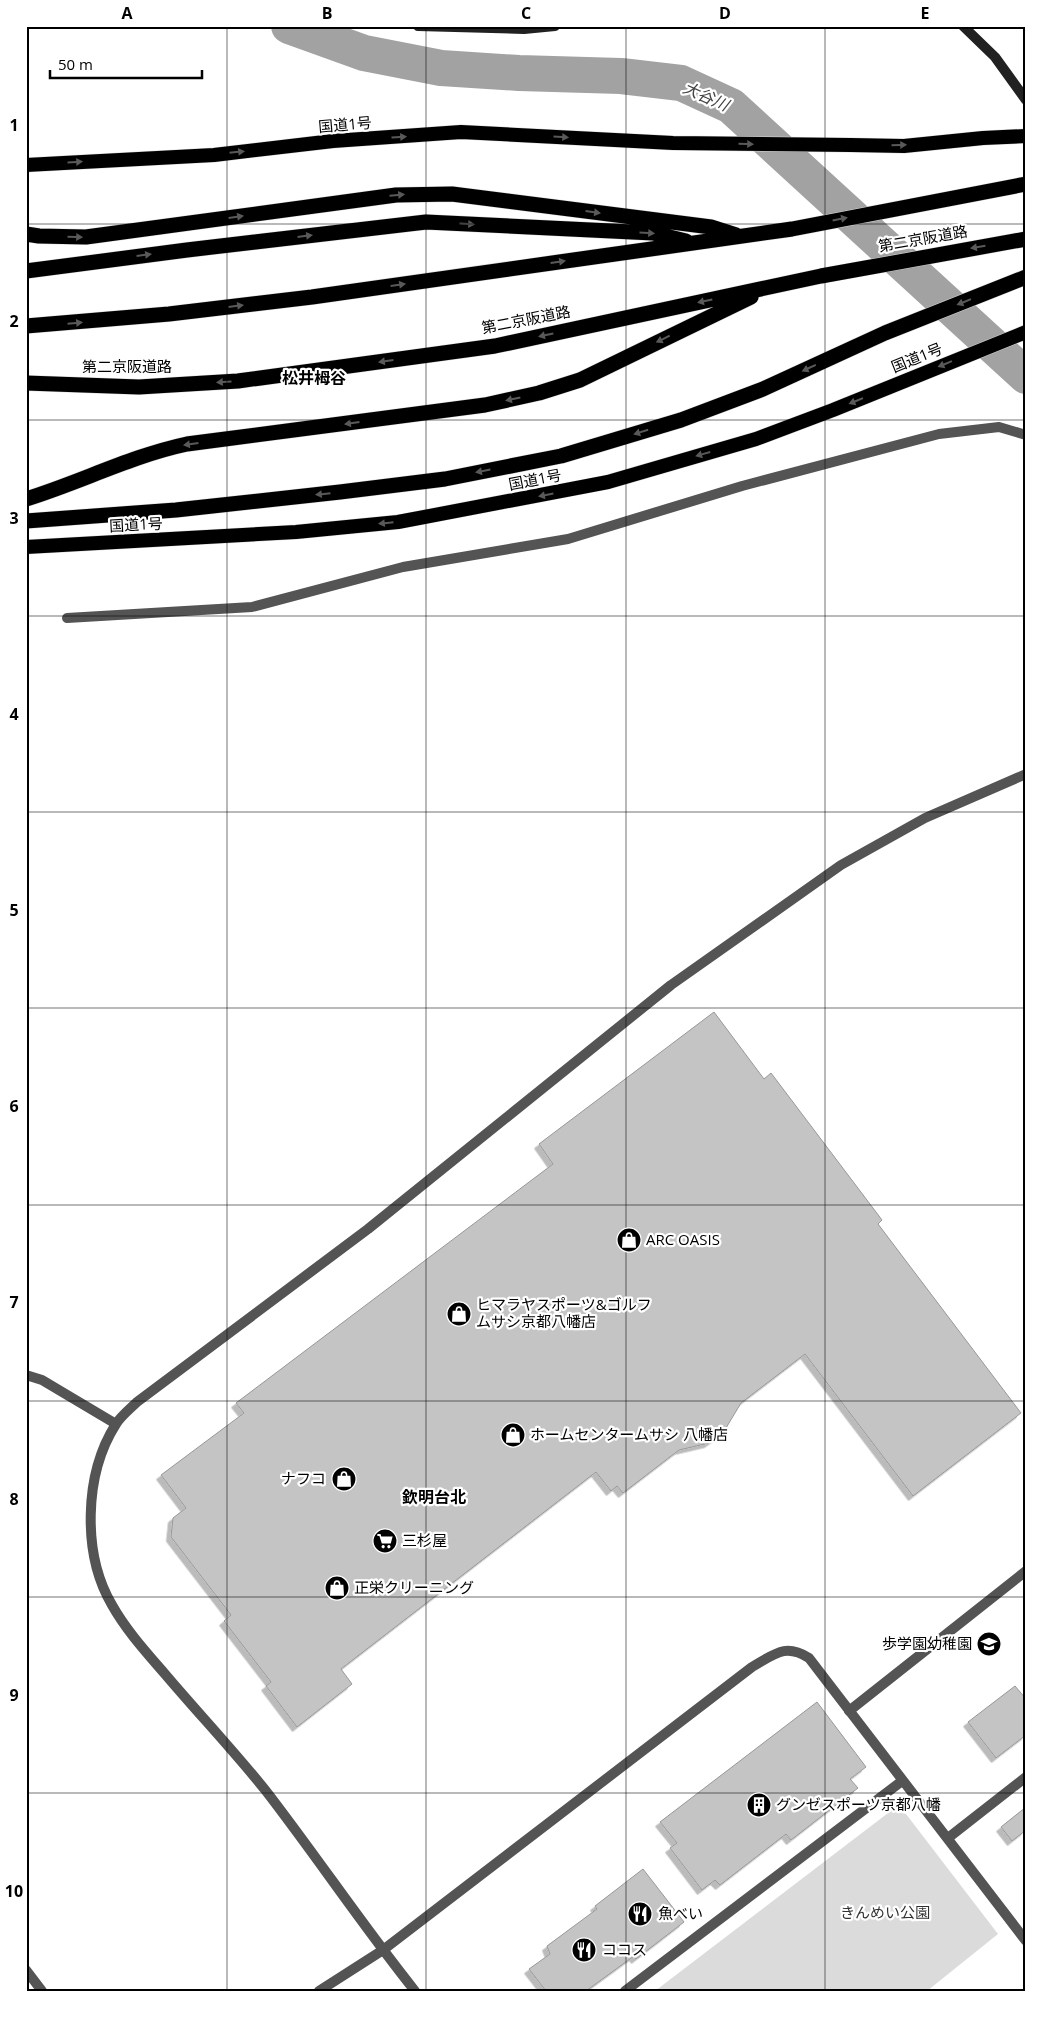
<svg xmlns="http://www.w3.org/2000/svg" width="1052" height="2017" font-family="'Open Sans','Noto Sans JP',sans-serif">
  <style>
    .green { fill: #dbdbdb }
    .lines { fill: none; stroke-linecap: round; stroke-linejoin: round }
    .river { stroke: #a2a2a2; stroke-width: 36 }
    .building { fill: #c4c4c4; stroke: #989898; filter: url(#shadow) }
    .trunk-casing { stroke: #dbdbdb; stroke-width: 15 }
    .motorway-casing { stroke: #dbdbdb; stroke-width: 16 }
    .minor { stroke: #545454; stroke-width: 10 }
    .tertiary { stroke: #545454; stroke-width: 10 }
    .secondary { stroke: #212121; stroke-width: 10 }
    .trunk { stroke: #000; stroke-width: 14 }
    .motorway { stroke: #000; stroke-width: 15 }
    .oneway { fill: #595959 }
    .grid { fill: none; stroke: #000; stroke-width: 1; stroke-opacity: 0.55 }
    .labels { text-anchor: middle; stroke-width: 4.5; stroke-linejoin: round; paint-order: stroke }
    .street-label { font-size: 15px; fill: #000; stroke: #fff }
    .poi-label { font-size: 15px; fill: #000; stroke: #fff; text-anchor: start }
    .park-label { font-size: 15px; fill: #323232; stroke: #fff }
    .water-label { font-size: 16px; font-style: italic; fill: #434343; stroke: #fff }
    .neighbourhood-label { font-size: 16px; font-weight: bold; fill: #000; stroke: #fff }
    .neatline { fill: none; stroke: #000; stroke-width: 2 }
    .grid-label { font-size: 16px; text-anchor: middle; font-weight: bold; fill: #000 }
  </style>
  <defs>
    <filter id="shadow"><feDropShadow dx="-4.5" dy="4.5" stdDeviation="0" flood-color="#0004"/></filter>
  </defs>
  <rect width="100%" height="100%" fill="#fff"/>
  <!-- green -->
  <path class="green" d="M892,1810L906,1814L998,1934L927,1991H655Z"/>
  <g class="lines">
    <!-- river -->
    <path class="river" d="M289,26L364,53L441,68L519,73L621,76L681,83L731,106L1026,376"/>
  </g>
  <!-- building -->
  <path class="building" d="M714,1012L764,1079L771,1073L882,1220L878,1224L1021,1413L913,1496L805,1354L741,1403L723,1433L709,1443L679,1450L623,1493L617,1486L611,1491L596,1472L341,1669L352,1684L297,1727L266,1686L271,1682L224,1621L231,1615L171,1537L173,1518L186,1508L161,1475L244,1413L236,1403L553,1164L539,1144Z
    M1015,1686L1026,1699V1735L996,1758L968,1722Z
    M817,1702L866,1767L850,1779L858,1788L791,1840L786,1834L720,1885L715,1880L702,1890L670,1848L677,1843L660,1822Z
    M1026,1807V1830L1012,1841L1001,1827Z
    M643,1869L684,1922L636,1959L634,1956L586,1991H546L529,1969L550,1954L547,1946L597,1909L595,1906Z"/>
  <g class="lines">
    <defs>
      <path id="trunk" d="M26,165L214,155L333,141L461,132L673,143L850,145L904,146L983,138L1026,136
        M26,547L296,532L398,522L608,482L756,439L833,410L1026,332"/>
      <path id="motorway" d="M26,234L39,236L86,237L396,195L452,194L711,227L736,235
        M26,271L187,250L426,222L653,233L686,241
        M26,326L169,314L312,297L792,229L1026,184
        M26,383L139,387L238,381L495,346L821,276L1026,239
        M26,499C81,482 131,456 187,444L485,405L539,393L580,380L751,297
        M26,521L176,510L340,492L445,479L561,456L681,420L763,389L885,333L1026,277"/>
    </defs>
    <!-- trunk casing -->
    <use href="#trunk" class="trunk-casing"/>
    <!-- motorway casing -->
    <use href="#motorway" class="motorway-casing"/>
    <!-- minor -->
    <path class="minor" d="M67,618L252,607L403,567L568,539L742,486L939,434L999,427L1026,435
      M849,1711L1026,1571"/>
    <!-- tertiary -->
    <path class="tertiary" d="M26,1375L42,1380L116,1424
      M948,1838L1026,1777
      M26,1970L42,1991
      M319,1991L383,1950L752,1667C775,1654 785,1643 809,1658L1026,1941
      M415,1991C363,1926 317,1857 266,1791C234,1751 198,1713 165,1674C146,1652 126,1630 112,1605C82,1554 84,1474 116,1424C121,1416 130,1409 137,1402L368,1229L671,985L841,865L925,818L1026,774
      M625,1991L902,1781"/>
    <!-- secondary -->
    <path class="secondary" d="M418,26L524,29L555,26
      M963,26L995,57L1026,100"/>
    <!-- trunk -->
    <use href="#trunk" class="trunk"/>
    <!-- motorway -->
    <use href="#motorway" class="motorway"/>
  </g>
  <!-- one-way arrows -->
  <defs><path id="oneway-solid" d="M-6-.8H1V-3.2L6.5 0L1 3.2V.8H-6Z" transform="scale(1.25)"/></defs>
  <g class="oneway">
    <use href="#oneway-solid" transform="translate(399 137) rotate(-4)"/>
    <use href="#oneway-solid" transform="translate(561 137) rotate(3)"/>
    <use href="#oneway-solid" transform="translate(746 144) rotate(1)"/>
    <use href="#oneway-solid" transform="translate(899 145) rotate(-1)"/>
    <use href="#oneway-solid" transform="translate(237 152) rotate(-6)"/>
    <use href="#oneway-solid" transform="translate(75 162) rotate(-3)"/>
    <use href="#oneway-solid" transform="translate(397 195) rotate(-5)"/>
    <use href="#oneway-solid" transform="translate(593 212) rotate(8)"/>
    <use href="#oneway-solid" transform="translate(236 217) rotate(-8)"/>
    <use href="#oneway-solid" transform="translate(840 219) rotate(-11)"/>
    <use href="#oneway-solid" transform="translate(467 224) rotate(3)"/>
    <use href="#oneway-solid" transform="translate(647 233) rotate(3)"/>
    <use href="#oneway-solid" transform="translate(305 236) rotate(-7)"/>
    <use href="#oneway-solid" transform="translate(75 237) rotate(2)"/>
    <use href="#oneway-solid" transform="translate(978 247) rotate(171)"/>
    <use href="#oneway-solid" transform="translate(144 255) rotate(-7)"/>
    <use href="#oneway-solid" transform="translate(558 262) rotate(-8)"/>
    <use href="#oneway-solid" transform="translate(398 285) rotate(-8)"/>
    <use href="#oneway-solid" transform="translate(705 301) rotate(168)"/>
    <use href="#oneway-solid" transform="translate(964 302) rotate(158)"/>
    <use href="#oneway-solid" transform="translate(236 306) rotate(-7)"/>
    <use href="#oneway-solid" transform="translate(75 323) rotate(-5)"/>
    <use href="#oneway-solid" transform="translate(546 335) rotate(168)"/>
    <use href="#oneway-solid" transform="translate(663 339) rotate(154)"/>
    <use href="#oneway-solid" transform="translate(386 361) rotate(172)"/>
    <use href="#oneway-solid" transform="translate(945 364) rotate(158)"/>
    <use href="#oneway-solid" transform="translate(809 368) rotate(155)"/>
    <use href="#oneway-solid" transform="translate(224 382) rotate(177)"/>
    <use href="#oneway-solid" transform="translate(513 399) rotate(168)"/>
    <use href="#oneway-solid" transform="translate(856 401) rotate(158)"/>
    <use href="#oneway-solid" transform="translate(352 423) rotate(172)"/>
    <use href="#oneway-solid" transform="translate(641 432) rotate(163)"/>
    <use href="#oneway-solid" transform="translate(191 444) rotate(172)"/>
    <use href="#oneway-solid" transform="translate(703 454) rotate(164)"/>
    <use href="#oneway-solid" transform="translate(483 471) rotate(169)"/>
    <use href="#oneway-solid" transform="translate(323 494) rotate(174)"/>
    <use href="#oneway-solid" transform="translate(546 495) rotate(169)"/>
    <use href="#oneway-solid" transform="translate(386 523) rotate(174)"/>
  </g>
  <!-- grid -->
  <path class="grid" d="M227,26V1991M426,26V1991M626,26V1991M825,26V1991M26,224H1026M26,420H1026M26,616H1026M26,812H1026M26,1008H1026M26,1205H1026M26,1401H1026M26,1597H1026M26,1793H1026"/>
  <!-- icons -->
  <defs>
    <symbol id="shop-disc" viewBox="-11 -11 22 22"><circle r="9.5" fill="#000" stroke="#fff"/><path d="M-5-2.5h2.3a2.7 3.5 0 0 1 5.4 0H5L5.5 6h-11ZM-1.5-2.5h3a1.5 2.3 0 0 0-3 0Z" fill="#fff"/></symbol>
    <symbol id="supermarket-disc" viewBox="-11 -11 22 22"><circle r="9.5" fill="#000" stroke="#fff"/><path d="M-6-5.5h2.5l.6 2H6L4.5 2H-2.5L-4.4-4H-6ZM-1.5 3.2a1.3 1.3 0 1 0 .1 0ZM3 3.2a1.3 1.3 0 1 0 .1 0Z" fill="#fff"/></symbol>
    <symbol id="school-disc" viewBox="-11 -11 22 22"><circle r="9.5" fill="#000" stroke="#fff"/><path d="M0-5L7-2L0 1L-7-2ZM-4 1L0 2.5L4 1V4Q0 6-4 4Z" fill="#fff"/></symbol>
    <symbol id="building-disc" viewBox="-11 -11 22 22"><circle r="9.5" fill="#000" stroke="#fff"/><path d="M-4-6H4V6H1V3H-1V6H-4ZM-2.5-4.3h1.7v1.8h-1.7ZM.8-4.3h1.7v1.8H.8ZM-2.5-1h1.7V.8h-1.7ZM.8-1h1.7V.8H.8Z" fill="#fff"/></symbol>
    <symbol id="restaurant-disc" viewBox="-11 -11 22 22"><circle r="9.5" fill="#000" stroke="#fff"/><path d="M-5-6h1v4h1v-4h1v4h1v-4h1v5L-1.5 .5V6h-2V.5L-5-1ZM5-6V6H3V1.5H1.5Q1.5-4 5-6Z" fill="#fff"/></symbol>
  </defs>
  <g fill-rule="evenodd">
    <use href="#shop-disc" x="615" y="1226" width="28" height="28"/>
    <use href="#shop-disc" x="445" y="1300" width="28" height="28"/>
    <use href="#shop-disc" x="499" y="1421" width="28" height="28"/>
    <use href="#shop-disc" x="330" y="1465" width="28" height="28"/>
    <use href="#supermarket-disc" x="371" y="1527" width="28" height="28"/>
    <use href="#shop-disc" x="323" y="1574" width="28" height="28"/>
    <use href="#school-disc" x="975" y="1630" width="28" height="28"/>
    <use href="#building-disc" x="745" y="1791" width="28" height="28"/>
    <use href="#restaurant-disc" x="626" y="1900" width="28" height="28"/>
    <use href="#restaurant-disc" x="570" y="1936" width="28" height="28"/>
  </g>
  <g class="labels">
    <!-- street labels -->
    <g class="street-label">
      <text transform="translate(345 125) rotate(-5)" y="5">国道1号</text>
      <text transform="translate(923 239) rotate(-10)" y="5">第二京阪道路</text>
      <text transform="translate(526 320) rotate(-11)" y="5">第二京阪道路</text>
      <text transform="translate(917 358) rotate(-22)" y="5">国道1号</text>
      <text x="127" y="372">第二京阪道路</text>
      <text transform="translate(535 480) rotate(-11)" y="5">国道1号</text>
      <text transform="translate(136 525) rotate(-3)" y="5">国道1号</text>
    </g>
    <!-- poi labels -->
    <g class="poi-label">
      <text x="646" y="1245">ARC OASIS</text>
      <text x="476" y="1310">ヒマラヤスポーツ&amp;ゴルフ<tspan x="476" dy="17">ムサシ京都八幡店</tspan></text>
      <text x="530" y="1440">ホームセンタームサシ 八幡店</text>
      <text x="326" y="1484" text-anchor="end">ナフコ</text>
      <text x="402" y="1546">三杉屋</text>
      <text x="354" y="1593">正栄クリーニング</text>
      <text x="972" y="1649" text-anchor="end">歩学園幼稚園</text>
      <text x="776" y="1810">グンゼスポーツ京都八幡</text>
      <text x="658" y="1919">魚べい</text>
      <text x="602" y="1955">ココス</text>
    </g>
    <!-- park labels -->
    <g class="park-label">
      <text x="885" y="1918">きんめい公園</text>
    </g>
    <!-- water labels -->
    <g class="water-label">
      <text transform="translate(706 96) rotate(24)" y="6">大谷川</text>
    </g>
    <!-- neighbourhood labels -->
    <g class="neighbourhood-label">
      <text x="314" y="384">松井栂谷</text>
      <text x="434" y="1503">欽明台北</text>
    </g>
  </g>
  <!-- border -->
  <rect width="1052" height="2017" fill="none" stroke="#ffffff" stroke-width="55"/>
  <!-- scale -->
  <path d="M50 70v8h152v-8" fill="none" stroke="#000000" stroke-width="2.5"/>
  <text x="58" y="70" font-size="15" fill="#000000" stroke="#ffffff" stroke-width="4" paint-order="stroke">50 m</text>
  <rect x="28" y="28" width="996" height="1962" class="neatline"/>
  <g class="grid-label">
    <text x="127" y="19">A</text>
    <text x="327" y="19">B</text>
    <text x="526" y="19">C</text>
    <text x="725" y="19">D</text>
    <text x="925" y="19">E</text>
    <text x="14" y="131">1</text>
    <text x="14" y="327">2</text>
    <text x="14" y="524">3</text>
    <text x="14" y="720">4</text>
    <text x="14" y="916">5</text>
    <text x="14" y="1112">6</text>
    <text x="14" y="1308">7</text>
    <text x="14" y="1505">8</text>
    <text x="14" y="1701">9</text>
    <text x="14" y="1897">10</text>
  </g>
</svg>
